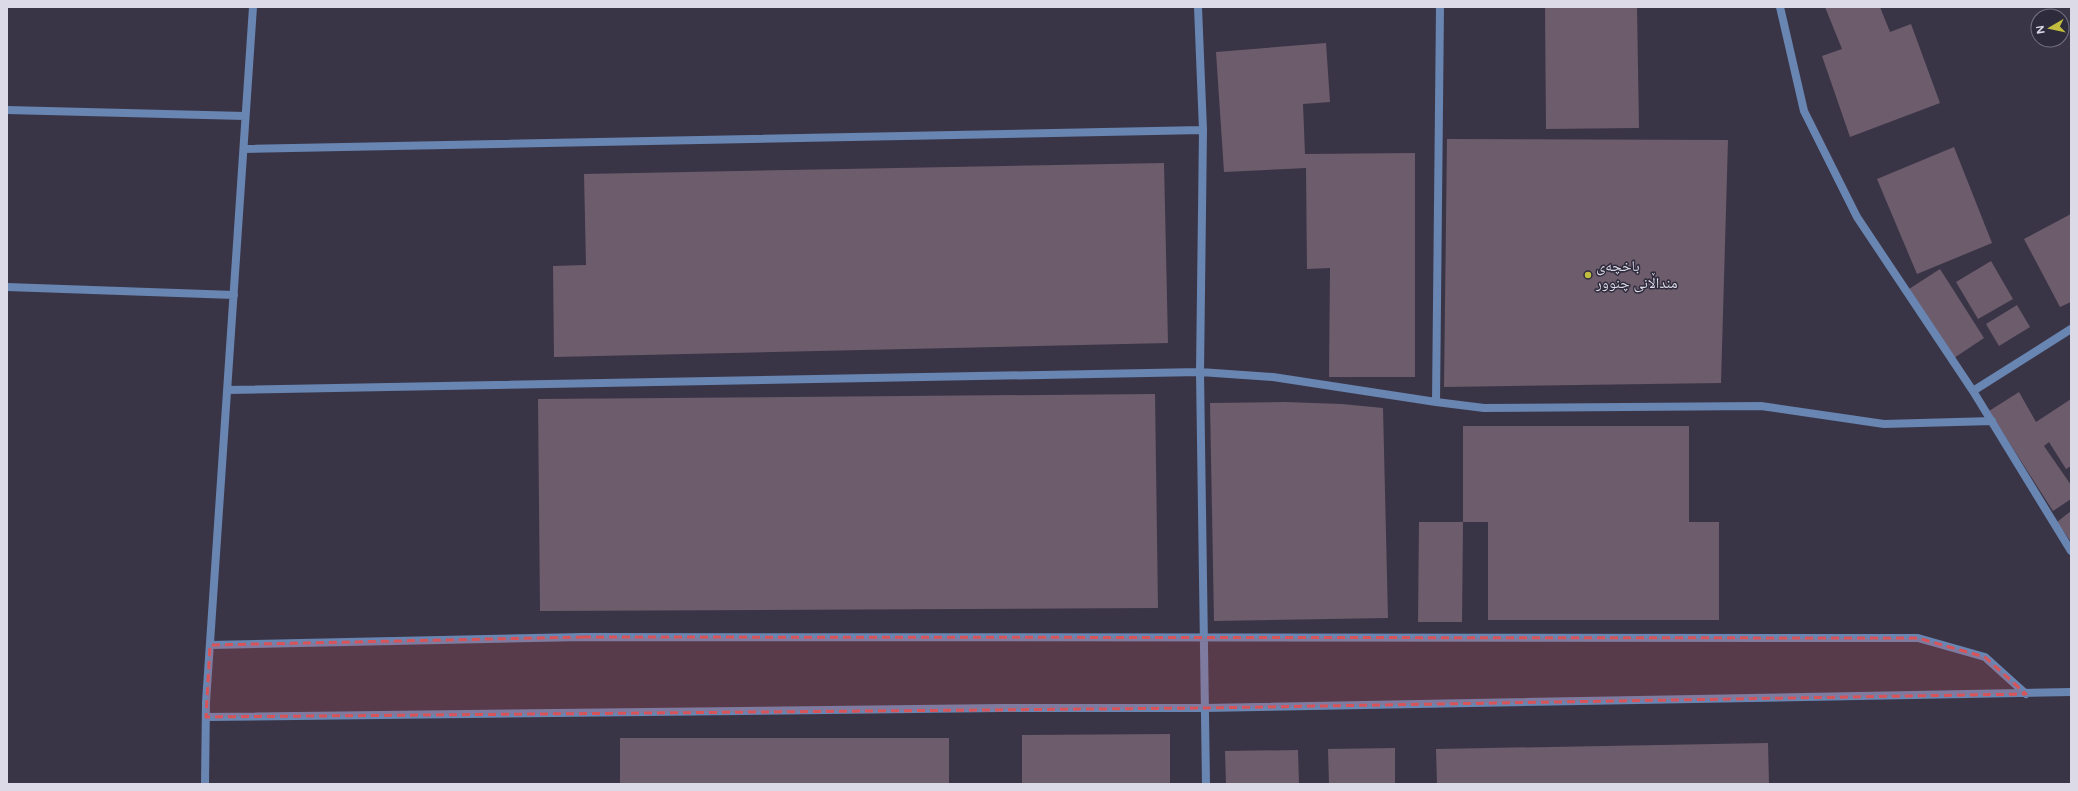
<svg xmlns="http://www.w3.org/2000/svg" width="2078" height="791" font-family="Figtree,'Noto Naskh Arabic',sans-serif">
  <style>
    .building { fill: #6d5c6b }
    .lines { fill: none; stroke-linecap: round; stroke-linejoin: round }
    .street { stroke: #6985b2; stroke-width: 8 }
    .marked { fill: #d85458; fill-opacity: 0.2; stroke: #d85458; stroke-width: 3; stroke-dasharray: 8 5; stroke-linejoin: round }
    .poi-dot { fill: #c2bd3f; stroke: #2e2b3d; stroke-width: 1.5 }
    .labels { text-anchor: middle; stroke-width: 3; stroke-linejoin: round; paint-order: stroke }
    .poi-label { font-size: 15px; fill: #dcdae6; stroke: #2e2b3d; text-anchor: start }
  </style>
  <rect width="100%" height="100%" fill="#393547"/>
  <!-- building -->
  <path class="building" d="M1545,7H1637L1639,128L1546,129Z
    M1825,7H1880L1890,32L1911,24L1940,103L1850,137L1822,56L1842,49Z
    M1326,43L1330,102L1303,104L1305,154L1415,153V377H1329L1330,268L1307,269L1306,168L1224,172L1216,52Z
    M1447,139L1728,140L1721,383L1444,387Z
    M1954,147L1992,243L1917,274L1877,179Z
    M1164,163L1168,343L554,357L553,266L586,265L584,174Z
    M2071,214V302L2060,307L2024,239Z
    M1991,261L2013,299L1978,319L1956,282Z
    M1940,269L1984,338L1954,358L1909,289Z
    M2017,305L2030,327L1999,346L1986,324Z
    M2019,392L2036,422L2071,399V466L2066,469L2049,442L2044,446L2071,485V499L2053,511L1989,411Z
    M1155,394L1158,608L540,611L538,399Z
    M1285,402L1342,404L1383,408L1388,618L1214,621L1210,403Z
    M1463,426H1689V522H1719V620H1488V522H1463Z
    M2071,511V542L2057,522Z
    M1419,522H1463L1462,622H1418Z
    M1170,734V784H1022V735Z
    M620,738H949V784H620Z
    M1768,743L1769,784H1437L1436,749Z
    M1395,748V784H1329L1328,749Z
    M1298,750L1299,784H1226L1225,751Z"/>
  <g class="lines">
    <!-- street -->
    <path class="street" d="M1198,7L1203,130L1200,372L1206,784
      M1780,7L1804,111L1857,217L1973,391L2071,551
      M7,110L245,116
      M244,149L1203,130
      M7,287L234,295
      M227,390L1200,372L1273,377L1436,402L1484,408L1761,406L1884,424L1992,421
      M1973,391L2071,329
      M1436,402L1440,7
      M210,645L583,637L1918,638L1985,657L2026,694
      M206,717L1003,708H1205L2071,692
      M205,784L206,702L253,7"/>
  </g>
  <!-- marked area -->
  <path class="marked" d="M583,637L1918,638L1985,657L2026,694L1205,708L206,717L210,645Z"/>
  <!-- markers -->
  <circle class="poi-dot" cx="1588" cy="275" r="4"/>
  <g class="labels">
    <!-- poi labels -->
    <g class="poi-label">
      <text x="1596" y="271">باخچەی<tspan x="1596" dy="17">منداڵانی چنوور</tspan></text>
    </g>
  </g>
  <!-- border -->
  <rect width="2078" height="791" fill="none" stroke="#dcdae6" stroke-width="16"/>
  <!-- north arrow -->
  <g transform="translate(2050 28) rotate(261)"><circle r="19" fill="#2e2b3d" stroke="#747181"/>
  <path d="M0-3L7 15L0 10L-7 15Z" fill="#c2bd3f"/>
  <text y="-6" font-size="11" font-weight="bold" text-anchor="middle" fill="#dcdae6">N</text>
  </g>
</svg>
